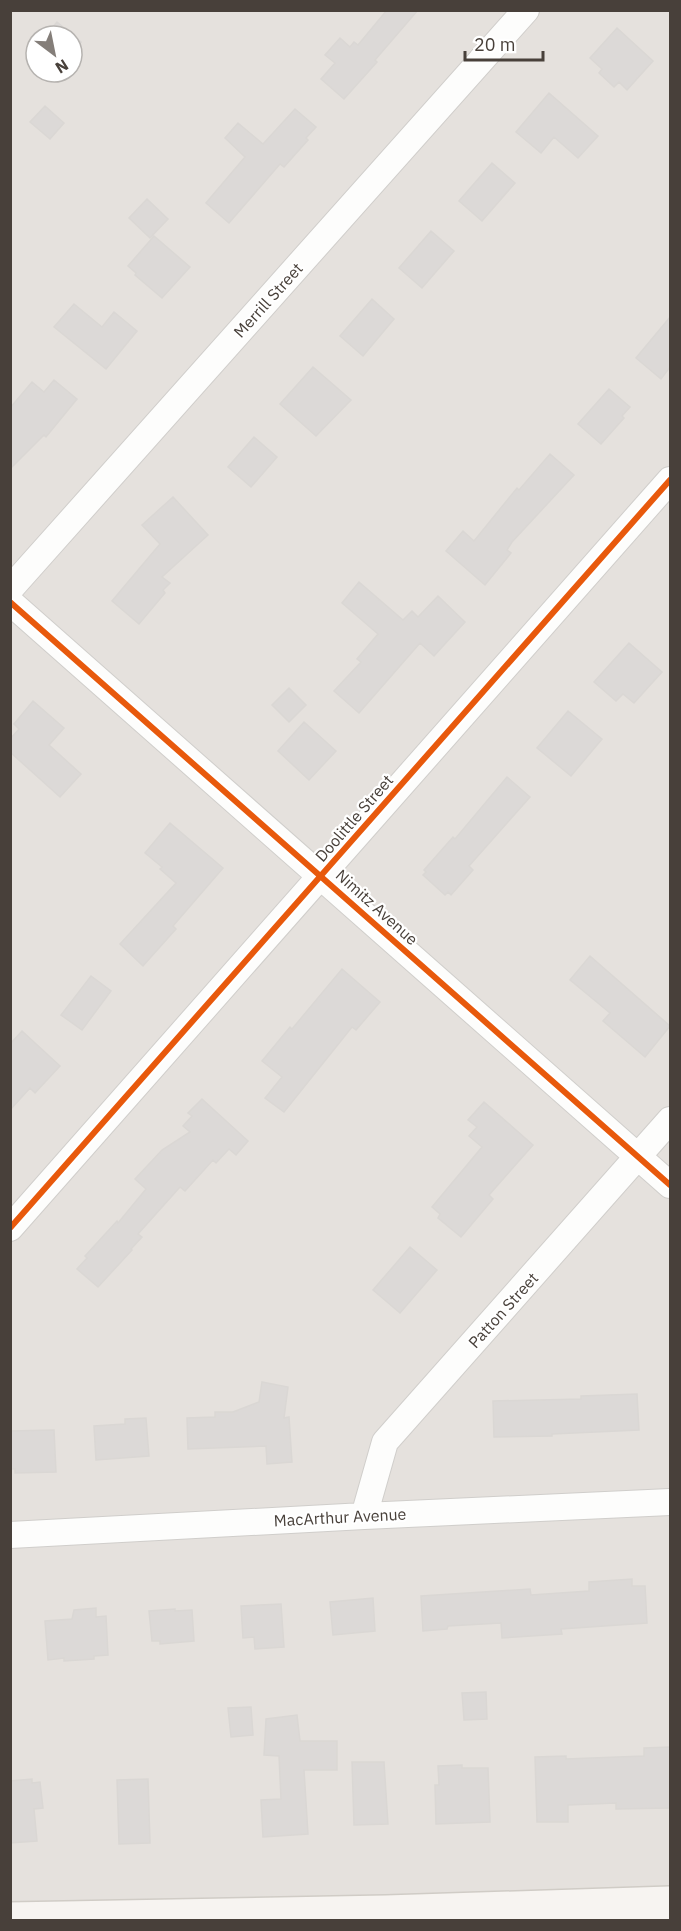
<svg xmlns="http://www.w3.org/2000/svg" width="681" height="1931" font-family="'IBM Plex Sans',sans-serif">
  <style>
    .residential { fill: #e5e1dd; fill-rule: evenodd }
    .building { fill: #dcd9d7; stroke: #dad7d4; stroke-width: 1.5 }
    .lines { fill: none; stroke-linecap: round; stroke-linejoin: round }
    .street-casing { stroke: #d0cecb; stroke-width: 28 }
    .secondary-casing { stroke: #d0ccc6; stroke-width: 36 }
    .street { stroke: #fdfdfc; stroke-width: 26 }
    .secondary { stroke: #f7f4f1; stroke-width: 33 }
    .cycleway-casing { stroke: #fff; stroke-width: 10 }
    .cycleway { stroke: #e8590c; stroke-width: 6 }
    .labels { text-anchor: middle; stroke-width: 4.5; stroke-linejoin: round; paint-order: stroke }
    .street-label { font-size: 16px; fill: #48403a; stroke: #fff }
  </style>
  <rect width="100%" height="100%" fill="#f2f0ee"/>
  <!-- residential -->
  <path class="residential" d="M11,11H670V1920H11ZM36,36H72V72H36Z"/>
  <!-- building -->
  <path class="building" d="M387,10H418L375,60L377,62L344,99L321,79L335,63L325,55L340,38L350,47L354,42L358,45Z
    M57,22L81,42L72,52V36H45Z
    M617,28L653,61L627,90L619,82L614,87L599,73L602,69L590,58Z
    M549,93L598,136L578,158L554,137L541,153L516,132Z
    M45,106L64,123L50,139L30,122Z
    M295,109L316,127L306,138L308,140L284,167L280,164L229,223L206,203L245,157L225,138L238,123L263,144Z
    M492,163L515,183L482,221L459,201Z
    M147,199L168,219L150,238L129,218Z
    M431,231L454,251L422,288L399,268Z
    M154,236L190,267L162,298L135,275L136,273L128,266Z
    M372,299L394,319L363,356L340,336Z
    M74,304L102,327L114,312L137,331L106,369L54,327Z
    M670,317V367L661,379L636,358Z
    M313,367L351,400L316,436L280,404Z
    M54,380L77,399L46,437L44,435L10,469V408L32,382L44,392Z
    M609,389L630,407L622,416L624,418L601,444L578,424Z
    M254,437L277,457L251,487L228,467Z
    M550,454L574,475L512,542L507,550L511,553L485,585L446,551L463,531L474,541L517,488L519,490Z
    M173,497L208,535L162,577L170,583L163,590L165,593L139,624L112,601L160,544L142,525Z
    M359,582L403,620L412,611L418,617L438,596L465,622L434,656L420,643L359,713L334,691L361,662L357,659L378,634L342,603Z
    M629,643L662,672L634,703L623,694L616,701L594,682Z
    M289,688L306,705L289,722L272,705Z
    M33,701L64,728L49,745L81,774L60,797L10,752V739L19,729L14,724Z
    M568,711L602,739L571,776L537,748Z
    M304,722L336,751L309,780L278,751Z
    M507,777L530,797L469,866L473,870L451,895L448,892L445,895L423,875L426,872L424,870L453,837L455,839Z
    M170,823L223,868L173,926L176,929L143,966L120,944L176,883L160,869L162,867L145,853Z
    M590,956L670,1026L645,1057L603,1021L610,1013L570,980Z
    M342,969L380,1002L356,1030L352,1027L284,1112L265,1098L282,1077L262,1061L290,1027L292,1029Z
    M91,976L111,991L82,1030L61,1015Z
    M22,1031L60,1066L35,1093L30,1088L10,1110V1044Z
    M202,1099L248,1141L236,1155L229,1149L216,1163L213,1160L185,1191L180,1187L138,1234L142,1237L131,1249L132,1250L98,1287L77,1269L87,1258L85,1256L117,1221L118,1223L146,1189L135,1179L162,1150L190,1132L183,1126L192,1116L188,1113Z
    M484,1102L533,1145L489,1195L493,1199L461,1237L438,1218L440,1214L432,1207L482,1147L469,1136L477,1127L468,1120Z
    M410,1247L437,1270L400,1313L373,1290Z
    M262,1382L288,1387L284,1418L289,1417L292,1462L267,1464L266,1446L188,1449L187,1418L215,1417V1412H233L259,1402Z
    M637,1394L639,1430L552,1434V1436L494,1437L493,1401L581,1399V1396Z
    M146,1418L149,1456L96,1460L94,1426L125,1424V1419Z
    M54,1430L56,1472L15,1473V1469H10V1431Z
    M632,1579V1586H645L647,1623L561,1629L562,1634L502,1638L501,1623L448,1626L447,1629L423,1631L421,1596L530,1589L531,1595L589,1591V1582Z
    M373,1598L375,1631L333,1635L330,1602Z
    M281,1604L284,1647L255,1649L254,1637L243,1638L241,1606Z
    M96,1608V1617L106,1616L108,1655L94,1656V1659L64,1661V1658L48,1660L45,1621L72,1619L74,1610Z
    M175,1609V1611L192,1610L194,1641L160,1644V1641H152L149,1611Z
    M486,1692L487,1719L464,1720L462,1693Z
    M251,1707L253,1735L231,1737L228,1708Z
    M297,1715L300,1741H337V1770H304L308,1834L263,1837L261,1800L281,1799L279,1756L264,1755L266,1719Z
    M670,1747V1808L616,1809V1803L568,1805V1822H537L535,1757L566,1756V1759L644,1756V1748Z
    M352,1762H384L388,1824L354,1825Z
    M462,1765V1768H488L490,1822L436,1824L435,1785H439L438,1766Z
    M32,1779V1783L40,1782L43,1808L34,1809L37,1841L10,1843V1781Z
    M148,1779L150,1843L119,1844L117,1780Z"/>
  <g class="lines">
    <defs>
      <path id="street" d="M10,589L526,10
        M10,602L670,1185
        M10,1228L670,480
        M364,1516L385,1442L670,1120
        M10,1535L364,1516L670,1502"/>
      <path id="secondary" d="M10,1919L386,1912L670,1903"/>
    </defs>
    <!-- street casing -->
    <use href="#street" class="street-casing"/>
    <!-- secondary casing -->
    <use href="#secondary" class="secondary-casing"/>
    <!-- street -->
    <use href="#street" class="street"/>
    <!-- secondary -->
    <use href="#secondary" class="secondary"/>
    <defs>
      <path id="cycleway" d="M10,602L670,1185
        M10,1228L670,480"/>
    </defs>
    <!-- cycleway casing -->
    <use href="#cycleway" class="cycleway-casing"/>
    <!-- cycleway -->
    <use href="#cycleway" class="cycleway"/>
  </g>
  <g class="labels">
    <!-- street labels -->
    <g class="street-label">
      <text transform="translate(268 300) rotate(-48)" y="6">Merrill Street</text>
      <text transform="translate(354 818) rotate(-49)" y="6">Doolittle Street</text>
      <text transform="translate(377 907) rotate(42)" y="6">Nimitz Avenue</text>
      <text transform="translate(503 1310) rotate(-48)" y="6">Patton Street</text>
      <text transform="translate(340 1517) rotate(-3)" y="6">MacArthur Avenue</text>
    </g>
  </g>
  <!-- border -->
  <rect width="681" height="1931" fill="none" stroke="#48403a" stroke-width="24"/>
  <!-- north arrow -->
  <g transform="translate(54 54) rotate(148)"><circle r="28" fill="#ffffff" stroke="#b6b3b0" stroke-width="1.5"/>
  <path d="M0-4.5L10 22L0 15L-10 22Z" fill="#847e79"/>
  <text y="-9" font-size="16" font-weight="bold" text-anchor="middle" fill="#48403a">N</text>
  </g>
  <!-- scale -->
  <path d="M465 51v9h78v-9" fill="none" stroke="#48403a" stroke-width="3"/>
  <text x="474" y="51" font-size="18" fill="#48403a" stroke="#ffffff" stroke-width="4.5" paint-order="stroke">20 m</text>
</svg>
